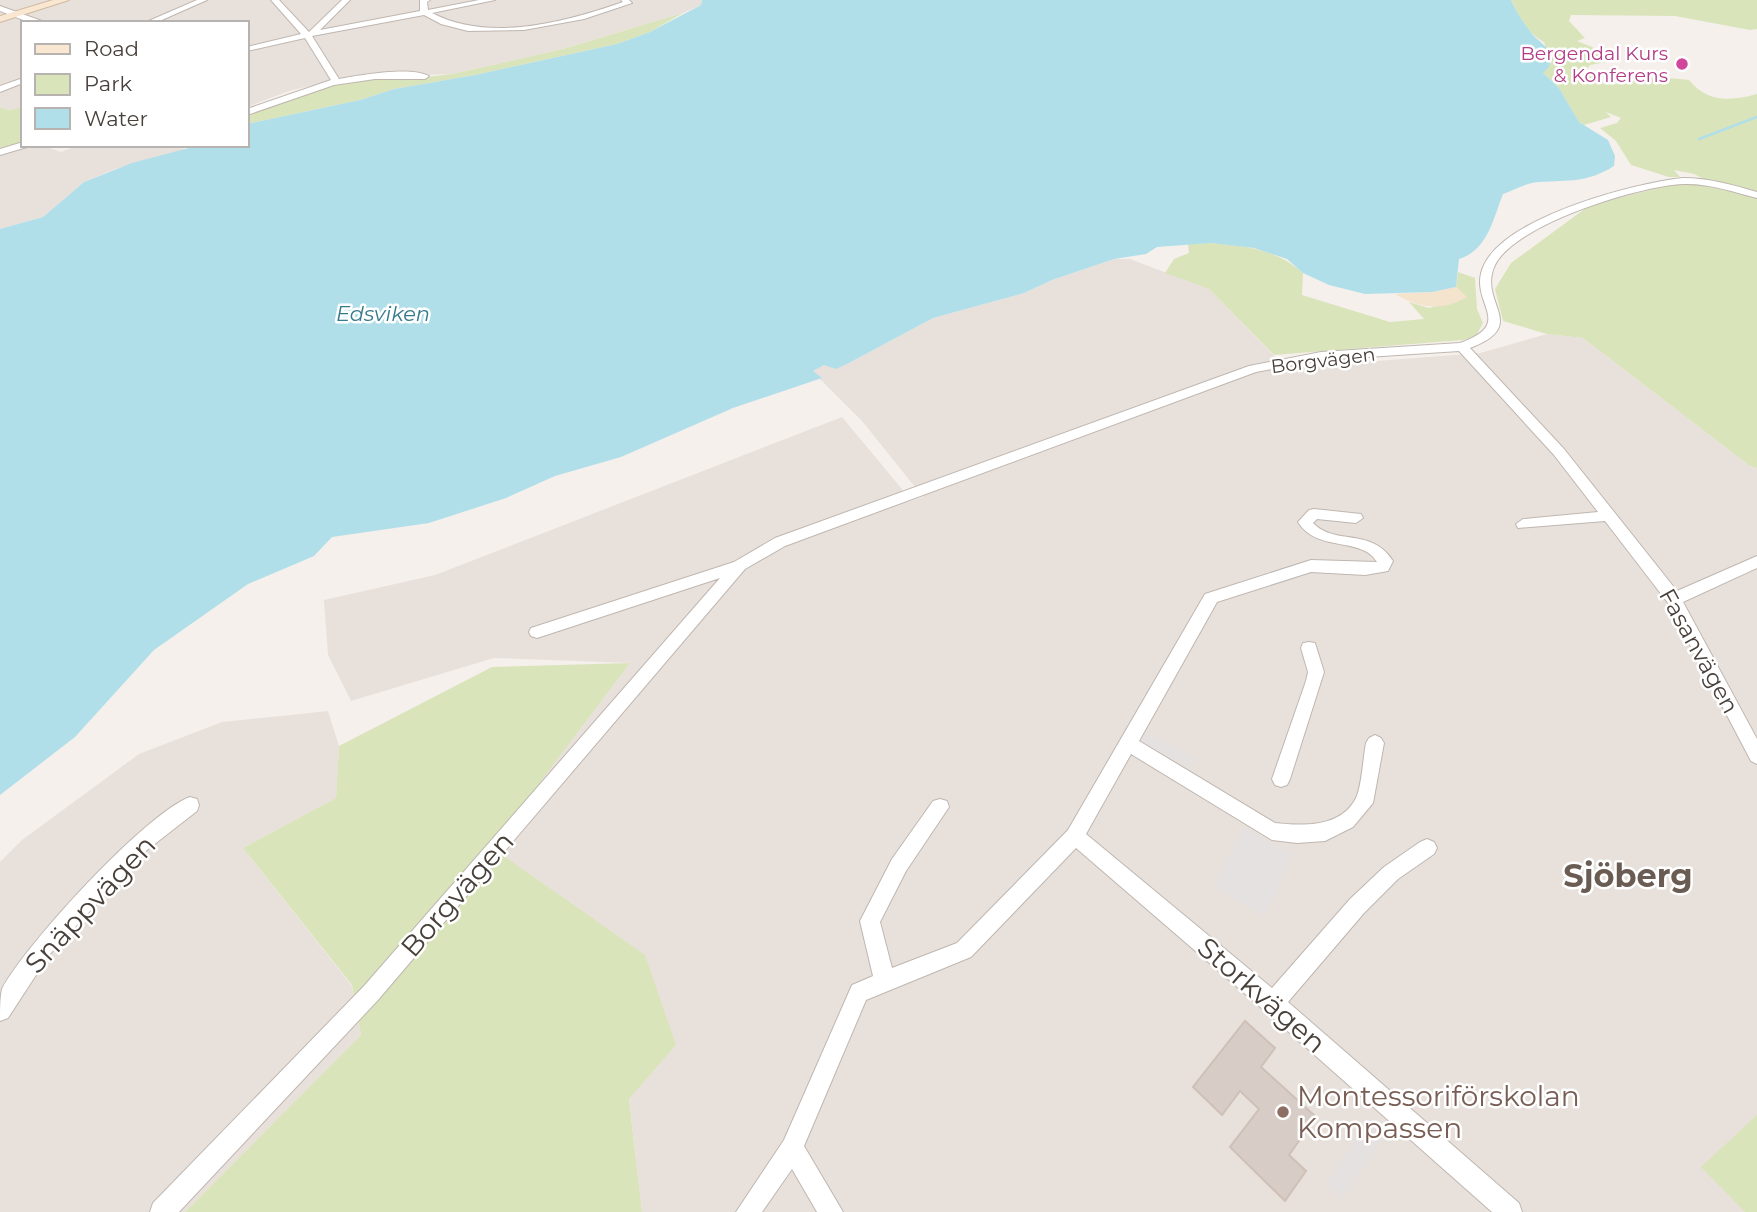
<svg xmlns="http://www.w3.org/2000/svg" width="1757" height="1212" font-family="Montserrat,sans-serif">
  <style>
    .residential { fill: #e8e1db }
    .green { fill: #dae4ba }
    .sand { fill: #f4e3cd }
    .parking { fill: #e4e1e0 }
    .water { fill: #b0dfea }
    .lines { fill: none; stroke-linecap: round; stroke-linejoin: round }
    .stream { stroke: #b0dfea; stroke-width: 2.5 }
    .building { fill: #d8cdc6; stroke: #cfc0b7; stroke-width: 2 }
    .street-casing { stroke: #bfb6b0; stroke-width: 2 }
    .secondary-casing { stroke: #cfb9a1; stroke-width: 2 }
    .street { fill: #fff; fill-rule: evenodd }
    .secondary { fill: #f9e7d1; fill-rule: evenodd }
    .hotel-dot { fill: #d1479c; stroke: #fff; stroke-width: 2.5 }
    .education-dot { fill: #8d6e63; stroke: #fff; stroke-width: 2.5 }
    .labels { text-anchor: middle; stroke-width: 5; stroke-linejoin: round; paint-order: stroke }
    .far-hotel-label { font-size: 19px; fill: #b23c85; stroke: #fff; text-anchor: end }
    .far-street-label { font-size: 19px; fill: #48403a; stroke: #fff }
    .far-water-label { font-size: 21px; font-style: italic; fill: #357a8b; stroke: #fff }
    .street-label { font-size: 23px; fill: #48403a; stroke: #fff }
    .near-street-label { font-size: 28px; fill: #48403a; stroke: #fff }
    .near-education-label { font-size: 28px; fill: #785e54; stroke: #fff; text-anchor: start }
    .near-quarter-label { font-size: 32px; font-weight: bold; fill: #6a5c53; stroke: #fff }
  </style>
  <rect width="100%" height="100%" fill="#f5f0ec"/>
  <!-- residential -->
  <path class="residential" d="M0,0H702L701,5L683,13L563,49L452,74L343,78L289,91L247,107V23H23V107L9,110L0,107Z
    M23,145H42L61,152L79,145H162L186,149L115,169L84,182L43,217L0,229V150Z
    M1114,259H1130L1209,289L1286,368L1480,353L1547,334L1583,338L1750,466L1757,468V1212H642L629,1098L676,1045L490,847L630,663L494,658L351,701L328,655L324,600L435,575L842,417L902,489L907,502L923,497L862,421L812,371L824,365L849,363L933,318L1024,293L1052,280Z
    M328,711L339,746L336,798L243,848L352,986L361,1035L185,1212H0V862L22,840L139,754L222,722Z"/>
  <!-- green -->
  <path class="green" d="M1511,0H1757V29L1750,30L1675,16L1571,15L1569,21L1585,38L1577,41L1614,56L1606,55L1612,61L1590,65L1585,71C1608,93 1616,82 1643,79C1658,77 1674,78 1689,80C1707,103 1731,101 1757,94V192L1708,181L1694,174L1674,170L1680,177H1669L1631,165L1616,141L1600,128L1617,123L1621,118L1606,112L1611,117L1584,125L1579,122L1559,88L1542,72L1551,63L1544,42C1528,34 1518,16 1511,0Z
    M683,13L650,32L617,44L475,75L394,89L360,100L247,124V113L349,80L426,77L452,74L563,49Z
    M0,107L9,110L23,107V144L0,150Z
    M1675,184H1696L1757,197V468L1750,466L1583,338L1547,334L1503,321L1495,289L1511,263L1590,205Z
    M1211,243C1246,246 1276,249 1303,273L1302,295L1390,322L1424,319L1409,302L1429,308L1466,297L1456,287L1458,272L1475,278L1477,309L1483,323L1476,336L1463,340L1274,355L1209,289L1165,273L1174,259L1189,253L1188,244Z
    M630,663L491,847L645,955L676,1045L629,1099L642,1212H185L361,1035L352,985L243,848L336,798L339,746L492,667Z
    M1757,1115V1212H1745L1701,1167Z"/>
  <!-- sand -->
  <path class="sand" d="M1456,287L1467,297C1442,312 1419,308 1395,294L1432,292Z"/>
  <!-- parking -->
  <path class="parking" d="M1146,732L1195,758L1189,768L1140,742Z
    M1243,827L1292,854L1265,917L1213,887Z
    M1371,1117L1387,1132L1342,1199L1326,1183Z"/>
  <!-- water -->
  <path class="water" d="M702,0H1511C1516,12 1524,24 1533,35C1540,43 1547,45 1552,56L1549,67L1543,73L1559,88L1579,122L1608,140L1615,156L1614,166C1587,183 1569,180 1540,182C1528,182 1514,190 1503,194C1493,219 1488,250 1459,259L1456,287L1432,292L1365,294L1329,285L1303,273L1287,259L1254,248L1211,243L1157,247L1146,254L1114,259L1052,280L1024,293L933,318L849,363L836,369L824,365L813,371L822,378L733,408L621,457L555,476L506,498L429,523L332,537L314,556L248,584L154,650L75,737L0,795V229L43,217L84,182L132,163L200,145H247V124L360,100L394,89L475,75L617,44L650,32L701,5Z"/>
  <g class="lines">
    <!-- stream -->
    <path class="stream" d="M1699,139L1757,117"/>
  </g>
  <!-- building -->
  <path class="building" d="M1245,1021L1275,1048L1261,1067L1316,1117L1289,1155L1306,1171L1285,1201L1230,1147L1259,1109L1240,1091L1222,1115L1193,1087Z"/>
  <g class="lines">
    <defs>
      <path id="street" d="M197,0H207L155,23H144Z
        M271,0H279L309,32L342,0H350L320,30L420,11V0H430L427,2L428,10L479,0H495L432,13C489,43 566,22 623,2L621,0H629L632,3L584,19L524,30L468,31L441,24L424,15L312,36L339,79C360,75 411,66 429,76L425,79H375L334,85L247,115V109L331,80L305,38L247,51V47L301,34Z
        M0,6L42,21L43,23H31L0,11Z
        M23,78V83L0,92V86Z
        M23,142V145H29L27,147L0,155V149Z
        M1683,178C1709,178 1733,185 1757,192V198C1733,192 1709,183 1683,184C1639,186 1515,224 1495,265C1477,303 1531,325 1470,348L1564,449L1677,591L1757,556V568L1683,602L1757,739V764L1751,761L1668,603L1605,521L1518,528L1516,524L1523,519L1598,512L1554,455L1459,351L1321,360L1256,372L785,546L745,569L378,1000L179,1212H150L153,1203L364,986L720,578L537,638L531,636L529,632L531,628L734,562L775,538L1249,366L1321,352L1460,343C1518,322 1466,303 1484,265C1506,217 1634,183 1683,178Z
        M1314,509L1361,514L1363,518L1356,523L1317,519L1313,523C1335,546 1372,527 1393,561L1388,571L1365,575L1311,572L1217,602L1139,741L1275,823C1302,826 1341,828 1356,798C1362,785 1363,758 1366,743L1369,738L1375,735L1381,738L1384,743L1373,803L1353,827L1325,841L1297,843L1272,840L1131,754L1086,834L1272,988L1350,899L1384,867L1420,842L1427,839L1434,842L1437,848L1434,854L1398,879L1364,913L1288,1002L1519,1203L1522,1212H1492L1265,1011L1076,848L971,957L866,1000L804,1146L843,1212H817L792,1169L762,1212H736L784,1140L852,985L873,976L860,921L892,859L933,801L940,799L947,801L949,807L906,871L880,922L892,968L957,943L1068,830L1205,594L1311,560L1377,562C1362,536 1317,553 1298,522L1309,510Z
        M1309,642L1315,643L1324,672L1290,779L1287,785L1281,787L1275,785L1272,779L1306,681L1308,672L1301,648L1303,643Z
        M190,797L197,799L199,805L197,811L147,850L49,955L8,1018L0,1021C0,1011 0,997 2,989C25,945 146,813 190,797Z"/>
      <path id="secondary" d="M53,0H69L0,22V16Z"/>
    </defs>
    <!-- street casing -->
    <use href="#street" class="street-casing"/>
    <!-- secondary casing -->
    <use href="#secondary" class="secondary-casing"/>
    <!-- street -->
    <use href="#street" class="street"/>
    <!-- secondary -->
    <use href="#secondary" class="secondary"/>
  </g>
  <!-- markers -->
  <circle class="hotel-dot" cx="1682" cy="64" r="7"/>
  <circle class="education-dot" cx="1283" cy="1112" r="7"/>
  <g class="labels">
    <!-- far-hotel labels -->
    <g class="far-hotel-label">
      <text x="1668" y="60">Bergendal Kurs<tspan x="1668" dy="22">&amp; Konferens</tspan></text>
    </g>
    <!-- far-street labels -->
    <g class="far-street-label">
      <text transform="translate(1323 360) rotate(-7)" y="7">Borgvägen</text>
    </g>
    <!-- far-water labels -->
    <g class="far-water-label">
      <text x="383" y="321">Edsviken</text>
    </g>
    <!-- street labels -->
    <g class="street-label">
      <text transform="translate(1699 651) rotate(61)" y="8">Fasanvägen</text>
    </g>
    <!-- near-street labels -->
    <g class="near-street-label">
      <text transform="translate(457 894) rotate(-49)" y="10">Borgvägen</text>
      <text transform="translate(90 904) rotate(-47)" y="10">Snäppvägen</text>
      <text transform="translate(1262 995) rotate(41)" y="10">Storkvägen</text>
    </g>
    <!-- near-education labels -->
    <g class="near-education-label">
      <text x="1297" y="1106">Montessoriförskolan<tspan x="1297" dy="32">Kompassen</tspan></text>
    </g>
    <!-- near-quarter labels -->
    <g class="near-quarter-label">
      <text x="1628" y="887">Sjöberg</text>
    </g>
  </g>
  <!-- legend -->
  <rect x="21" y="21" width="228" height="126" fill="#ffffff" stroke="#b6b3b0" stroke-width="2"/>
  <rect x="35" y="44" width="35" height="10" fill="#f9e7d1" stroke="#b6b3b0" stroke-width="2"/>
  <text x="84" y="56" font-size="21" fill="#48403a">Road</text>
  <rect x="35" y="74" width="35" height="21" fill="#dae4ba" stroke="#b6b3b0" stroke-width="2"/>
  <text x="84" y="91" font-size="21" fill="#48403a">Park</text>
  <rect x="35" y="108" width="35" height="21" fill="#b0dfea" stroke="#b6b3b0" stroke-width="2"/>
  <text x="84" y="126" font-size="21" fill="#48403a">Water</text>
</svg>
